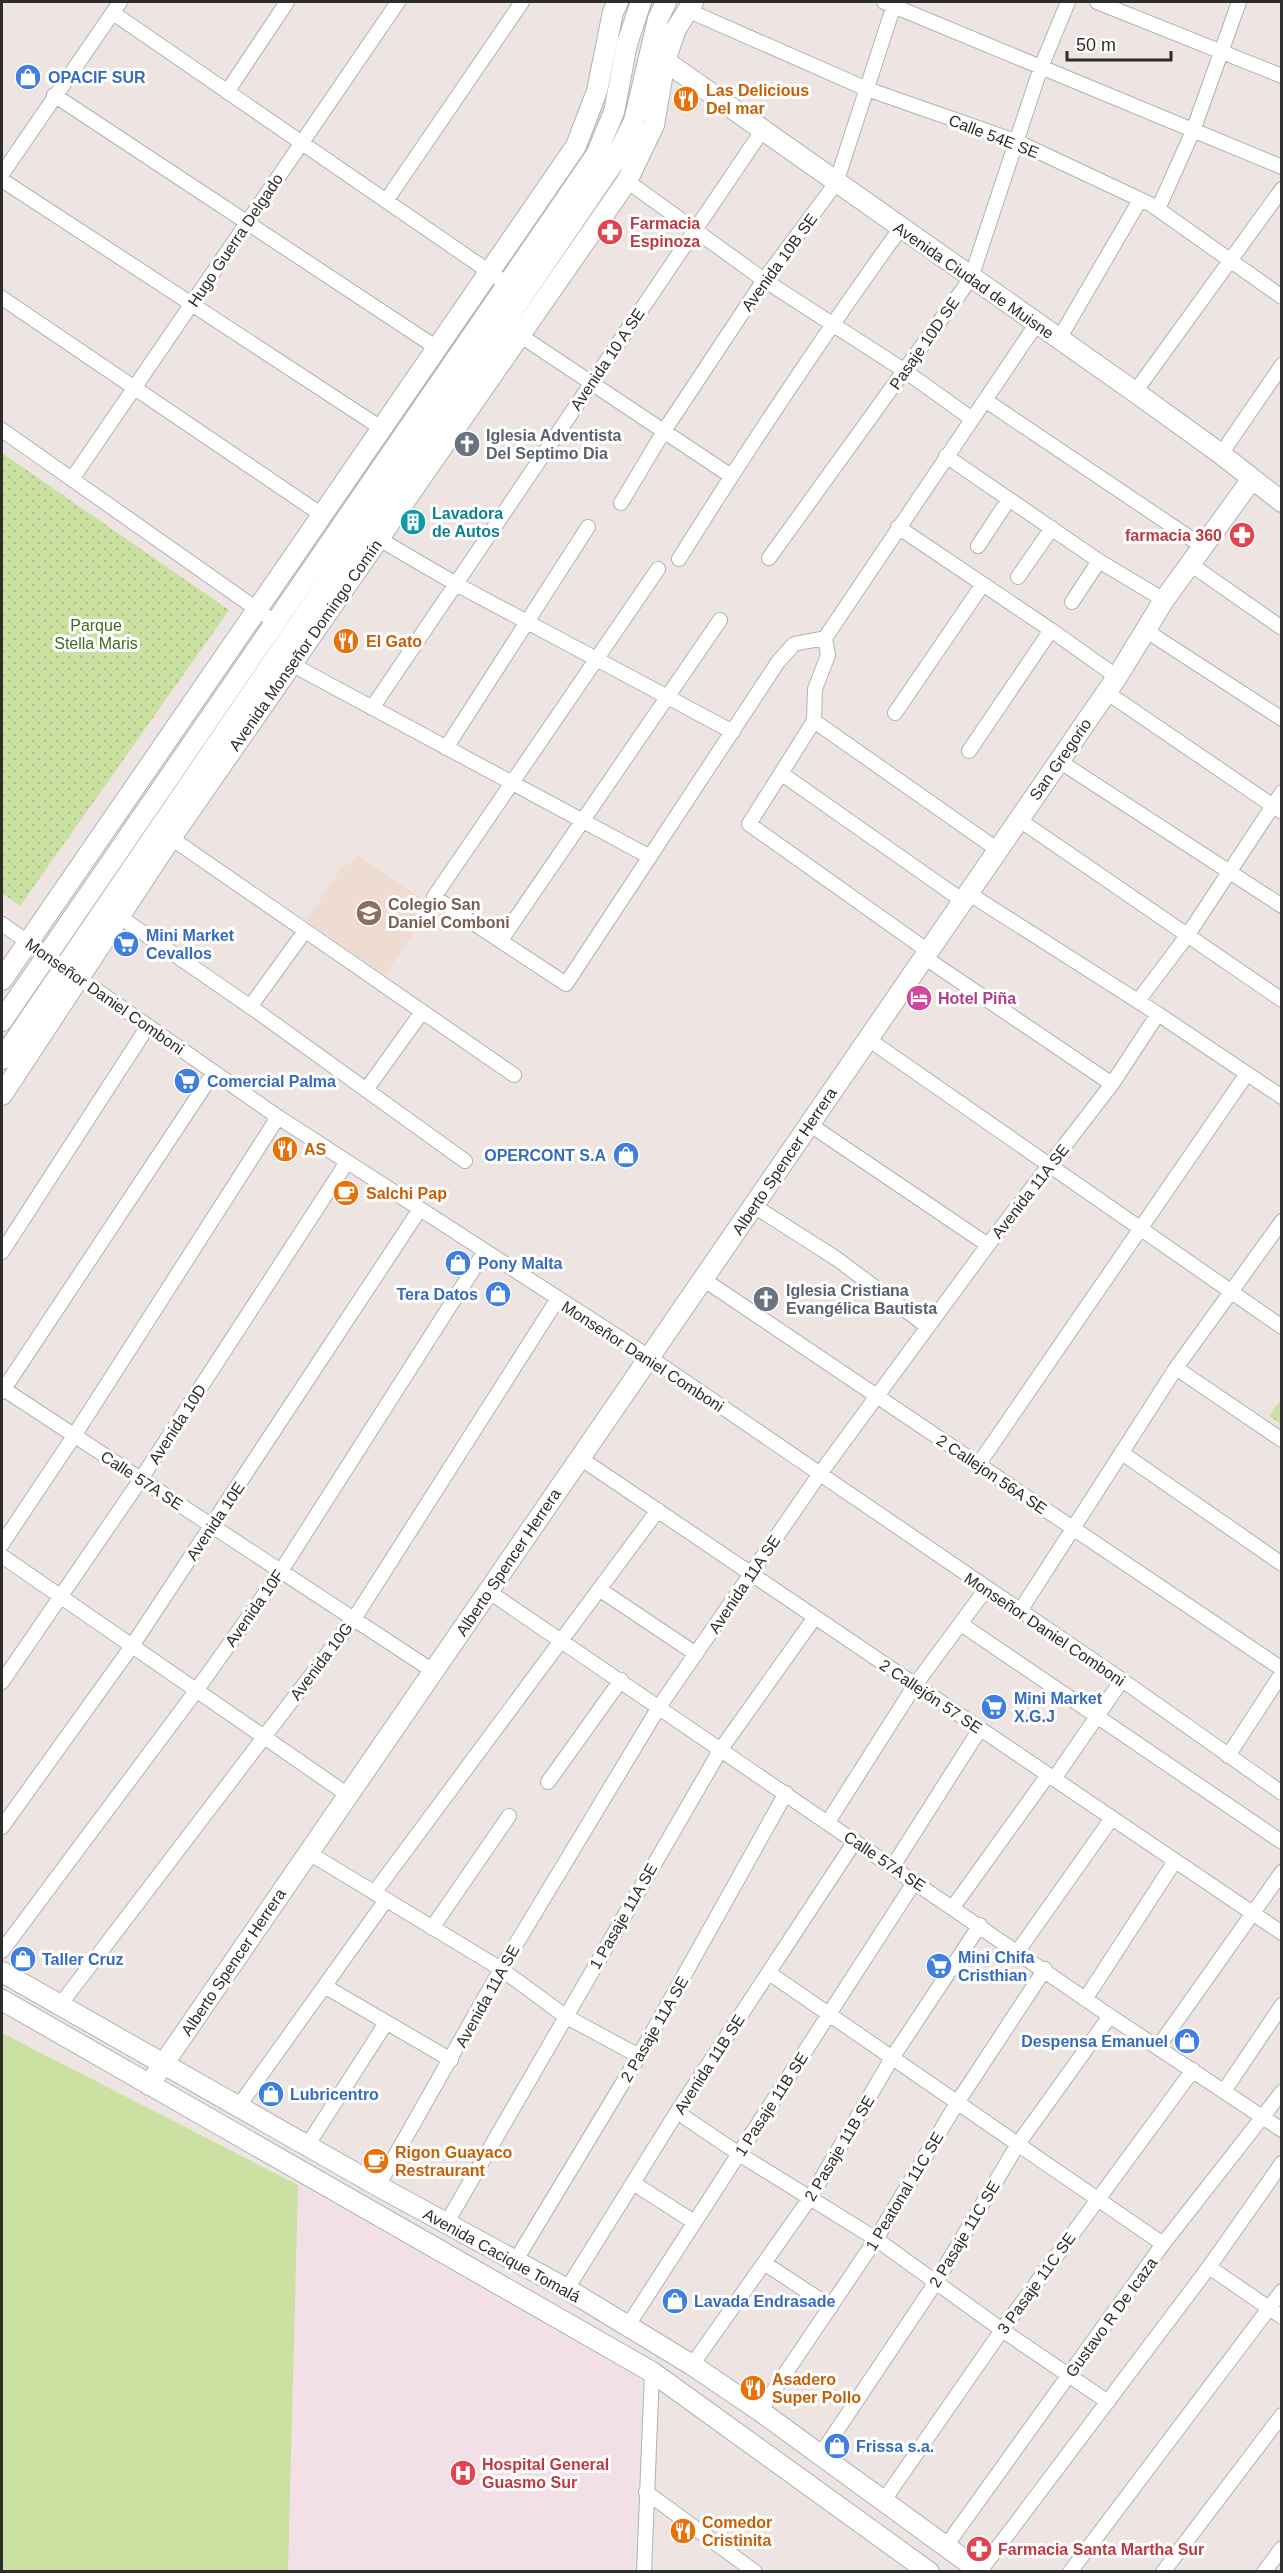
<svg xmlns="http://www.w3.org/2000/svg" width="1283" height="2573" font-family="Helvetica,sans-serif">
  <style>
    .education { fill: #eedcd2 }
    .medical { fill: #f3dfe6 }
    .grass { fill: #cae1a1 }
    .park { fill: url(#park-dots) }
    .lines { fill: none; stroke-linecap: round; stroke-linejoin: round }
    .street-casing { stroke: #adb3b9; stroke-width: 16 }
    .secondary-casing { stroke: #adb3b9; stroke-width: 22 }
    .street { stroke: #fff; stroke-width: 14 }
    .secondary { stroke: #fff; stroke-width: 20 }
    .labels { text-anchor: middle; stroke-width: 6; stroke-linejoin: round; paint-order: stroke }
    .shop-label { font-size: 16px; font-weight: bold; fill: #366cbe; stroke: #fff; text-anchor: start }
    .food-label { font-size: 16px; font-weight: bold; fill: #c56008; stroke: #fff; text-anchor: start }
    .street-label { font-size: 16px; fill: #2d2d2d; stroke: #fff }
    .health-label { font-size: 16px; font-weight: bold; fill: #be3a42; stroke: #fff; text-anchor: start }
    .worship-label { font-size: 16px; font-weight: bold; fill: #5b616d; stroke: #fff; text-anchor: start }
    .culture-label { font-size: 16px; font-weight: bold; fill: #0d838f; stroke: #fff; text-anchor: start }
    .park-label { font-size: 16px; fill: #45681f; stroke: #fff }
    .education-label { font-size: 16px; font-weight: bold; fill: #785e54; stroke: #fff; text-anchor: start }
    .hotel-label { font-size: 16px; font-weight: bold; fill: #b23c85; stroke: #fff; text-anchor: start }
  </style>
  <defs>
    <pattern id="park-dots" width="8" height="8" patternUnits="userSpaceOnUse" patternTransform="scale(1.5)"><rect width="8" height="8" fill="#cae1a1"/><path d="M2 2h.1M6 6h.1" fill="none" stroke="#aec18b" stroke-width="1.8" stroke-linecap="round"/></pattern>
  </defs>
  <rect width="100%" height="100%" fill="#eee4e1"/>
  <!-- education -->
  <path class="education" d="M357,855L432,906L385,975L306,921L345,863L349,866Z"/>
  <!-- medical -->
  <path class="medical" d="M298,2185L626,2372L639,2375L633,2571L288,2572Z"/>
  <!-- grass -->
  <path class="grass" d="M2,2033L298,2185L288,2571H2Z"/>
  <!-- park -->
  <path class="park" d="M2,453L229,610L20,906L2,893Z
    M1281,1400V1424L1269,1416Z"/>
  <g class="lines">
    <defs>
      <path id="street" d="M884,2L1282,167
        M1097,2L1282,76
        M687,10L867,89L1018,142L1152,205L1282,297
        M113,13L507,284
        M227,92L287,2
        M54,95L437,348
        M2,174L120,2
        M2,180L381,428
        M627,181L764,280L905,371L972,419
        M386,201L522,2
        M1158,209L1193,131L1239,2
        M2,298L322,515
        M512,330L731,476
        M1059,339L1140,200
        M1135,392L1282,189
        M985,400L1202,546
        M2,430L275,622
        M1221,454L1282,365
        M946,456L1099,561L1164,600
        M72,479L398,2
        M621,503L664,431L764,280L836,183L895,2
        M898,527L1051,630L1117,677
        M379,539L456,584L733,732
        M978,546L1009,499
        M769,558L971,278L1041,67L1068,2
        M679,559C749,447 823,336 900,229
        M1190,564L1282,628
        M658,569L434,897L566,984L778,662L794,644L825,638
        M1018,577L1052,528
        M1072,602L1099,561
        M1145,630L1282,719
        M291,664L650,857
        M1106,692L1282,812
        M372,708L762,131
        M895,713L983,584
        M814,721L998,850
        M446,748L588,527
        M969,751L1051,630
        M1059,761L1282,906
        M782,774L963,901
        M1018,819L1282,1000
        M171,838L514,1075
        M968,893L1158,1014L1282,1097
        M120,917L258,1012L465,1161
        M2,924L278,1117L649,1357L1122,1680L1282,1793
        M501,940L720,620
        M928,951L749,824L814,721L815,689L828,655L825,638L1037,323
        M924,957L1112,1084
        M1138,1001L1187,936L1282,792
        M250,1007L305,931
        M868,1039L1282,1327
        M366,1090L422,1012
        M809,1124L988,1245
        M754,1206L837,1259L928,1327
        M2,1252L148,1026
        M703,1279L1282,1669
        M1176,1368L1282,1440
        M2,1388L433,1671
        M2,1392L214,1072
        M1122,1453L1282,1564
        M580,1458L1282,1933
        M978,1465L1246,1075
        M2,1544L74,1436L278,1117
        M2,1556L348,1795
        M599,1589L696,1654
        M488,1591L1110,2016L1282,2130
        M1020,1611L1176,1368L1282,1221
        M961,1624L1282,1842
        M2,1682L141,1479L347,1162
        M1228,1756L1282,1673
        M1054,1779L1122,1680
        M548,1782L621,1680
        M828,1822L915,1685L986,1589
        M2,1827L132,1646L420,1209
        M309,1853L501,1969L565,2016L639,2056
        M893,1866L980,1729
        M374,1893L658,1510
        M953,1907L1048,1775
        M432,1928L509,1816
        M2,1951L196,1691L281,1571L485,1251
        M1018,1951L1112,1818
        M769,1973L1163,2244
        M326,1987L451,2060
        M1086,1998L1175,1861
        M60,2005L354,1619L557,1300
        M1158,2047L1282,1872
        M1224,2091L1282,2005
        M238,2107L386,1900
        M677,2112L739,2154L876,2239L1002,2330L1108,2402
        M307,2146L386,2023
        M633,2183L694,2222
        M378,2186L501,1969L659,1707L819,1475L988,1245L1112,1084L1158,1014
        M446,2224L721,1749L815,1617
        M516,2260L639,2056L786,1793
        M764,2263L831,2307
        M1209,2267L1282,2317
        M567,2289L677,2112L855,1841
        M627,2327L915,1881
        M692,2365L810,2198L892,2058L980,1925
        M760,2411L876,2239L957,2103L1045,1969
        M821,2454L936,2282L1018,2144L1110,2016
        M646,2492L755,2572
        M884,2500L1002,2330L1193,2070
        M946,2546L1163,2244L1282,2092
        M980,2571L1209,2267L1282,2163
        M644,2572L652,2372
        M1070,2572L1282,2291
        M1163,2572L1282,2415
        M1264,2572L1282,2548"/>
      <path id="secondary" d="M665,61L1135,392L1221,454L1282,502
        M2,980L576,146L597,91L613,12L618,2
        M2,1021L596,155L614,112L627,44L641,2
        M2,1059L614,162L634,121L658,19L666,2
        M2,1095L171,838L627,181L654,125L665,61L676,29L693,2
        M2,1972L378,2186L567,2289L692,2365L760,2411L981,2572
        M2,2000L652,2372L929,2572
        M149,2085L1117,677L1164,600L1252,479"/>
    </defs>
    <!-- street casing -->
    <use href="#street" class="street-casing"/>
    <!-- secondary casing -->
    <use href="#secondary" class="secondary-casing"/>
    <!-- street -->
    <use href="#street" class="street"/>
    <!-- secondary -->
    <use href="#secondary" class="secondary"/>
  </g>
  <!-- icons -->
  <defs>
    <symbol id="shop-disc" viewBox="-11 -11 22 22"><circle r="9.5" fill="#3f7fe0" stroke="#fff"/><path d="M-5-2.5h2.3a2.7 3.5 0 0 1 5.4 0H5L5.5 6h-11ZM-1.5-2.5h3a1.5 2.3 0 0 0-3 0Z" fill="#fff"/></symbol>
    <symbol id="restaurant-disc" viewBox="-11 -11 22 22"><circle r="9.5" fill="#e8710a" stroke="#fff"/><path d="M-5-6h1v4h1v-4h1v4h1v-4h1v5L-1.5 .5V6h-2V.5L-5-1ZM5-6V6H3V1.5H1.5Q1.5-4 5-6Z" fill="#fff"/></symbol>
    <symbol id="pharmacy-disc" viewBox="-11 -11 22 22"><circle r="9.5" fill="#e0444e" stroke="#fff"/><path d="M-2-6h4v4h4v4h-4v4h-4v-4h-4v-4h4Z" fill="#fff"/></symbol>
    <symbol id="church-disc" viewBox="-11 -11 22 22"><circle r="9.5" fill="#6b7280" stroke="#fff"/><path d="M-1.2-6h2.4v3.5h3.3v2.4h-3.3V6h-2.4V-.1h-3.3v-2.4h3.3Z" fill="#fff"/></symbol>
    <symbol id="building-disc" viewBox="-11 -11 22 22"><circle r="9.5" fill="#0f9aa8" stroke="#fff"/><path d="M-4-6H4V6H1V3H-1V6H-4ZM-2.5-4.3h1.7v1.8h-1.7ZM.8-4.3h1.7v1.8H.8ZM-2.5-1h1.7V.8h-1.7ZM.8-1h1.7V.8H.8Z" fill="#fff"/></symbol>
    <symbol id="school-disc" viewBox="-11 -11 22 22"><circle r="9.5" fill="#8d6e63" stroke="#fff"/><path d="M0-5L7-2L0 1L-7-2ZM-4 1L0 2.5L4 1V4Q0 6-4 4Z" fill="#fff"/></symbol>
    <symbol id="supermarket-disc" viewBox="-11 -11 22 22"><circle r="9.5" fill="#3f7fe0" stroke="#fff"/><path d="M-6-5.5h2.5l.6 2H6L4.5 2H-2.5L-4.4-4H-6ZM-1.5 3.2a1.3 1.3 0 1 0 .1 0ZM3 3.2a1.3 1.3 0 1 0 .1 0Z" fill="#fff"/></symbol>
    <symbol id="hotel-disc" viewBox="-11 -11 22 22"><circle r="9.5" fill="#d1479c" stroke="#fff"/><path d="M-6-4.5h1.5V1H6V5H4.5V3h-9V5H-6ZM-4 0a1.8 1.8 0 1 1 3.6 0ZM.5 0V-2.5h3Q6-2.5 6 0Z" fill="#fff"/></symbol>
    <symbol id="cafe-disc" viewBox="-11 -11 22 22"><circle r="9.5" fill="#e8710a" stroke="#fff"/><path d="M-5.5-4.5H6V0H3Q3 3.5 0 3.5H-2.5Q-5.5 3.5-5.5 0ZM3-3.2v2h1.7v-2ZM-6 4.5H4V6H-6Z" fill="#fff"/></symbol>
    <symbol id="hospital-disc" viewBox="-11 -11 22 22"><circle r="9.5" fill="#e0444e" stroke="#fff"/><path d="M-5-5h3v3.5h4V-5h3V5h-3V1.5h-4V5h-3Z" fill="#fff"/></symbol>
  </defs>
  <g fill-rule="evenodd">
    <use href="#shop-disc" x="13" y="62" width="30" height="30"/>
    <use href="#restaurant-disc" x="671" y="84" width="30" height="30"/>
    <use href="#pharmacy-disc" x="595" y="217" width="30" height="30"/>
    <use href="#church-disc" x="452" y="429" width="30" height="30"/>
    <use href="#building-disc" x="398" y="507" width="30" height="30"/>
    <use href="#pharmacy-disc" x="1227" y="520" width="30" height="30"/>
    <use href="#restaurant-disc" x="331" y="626" width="30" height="30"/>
    <use href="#school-disc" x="354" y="898" width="30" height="30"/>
    <use href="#supermarket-disc" x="111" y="929" width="30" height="30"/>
    <use href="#hotel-disc" x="904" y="983" width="30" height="30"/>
    <use href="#supermarket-disc" x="172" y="1066" width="30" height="30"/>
    <use href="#restaurant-disc" x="270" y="1134" width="30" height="30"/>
    <use href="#shop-disc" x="611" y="1140" width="30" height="30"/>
    <use href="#cafe-disc" x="331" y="1178" width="30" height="30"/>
    <use href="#shop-disc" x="443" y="1248" width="30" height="30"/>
    <use href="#shop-disc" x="483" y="1279" width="30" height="30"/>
    <use href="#church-disc" x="751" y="1284" width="30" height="30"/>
    <use href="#supermarket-disc" x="979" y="1692" width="30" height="30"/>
    <use href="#shop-disc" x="8" y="1944" width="30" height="30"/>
    <use href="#supermarket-disc" x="924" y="1951" width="30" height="30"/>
    <use href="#shop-disc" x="1172" y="2026" width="30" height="30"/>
    <use href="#shop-disc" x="256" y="2079" width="30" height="30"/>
    <use href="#cafe-disc" x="361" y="2146" width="30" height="30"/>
    <use href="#shop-disc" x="660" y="2286" width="30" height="30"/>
    <use href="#restaurant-disc" x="738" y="2373" width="30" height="30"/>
    <use href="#shop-disc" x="822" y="2431" width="30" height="30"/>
    <use href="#hospital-disc" x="448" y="2458" width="30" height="30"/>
    <use href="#restaurant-disc" x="668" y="2516" width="30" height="30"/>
    <use href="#pharmacy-disc" x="964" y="2534" width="30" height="30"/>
  </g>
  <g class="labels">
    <!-- shop labels -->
    <g class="shop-label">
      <text x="48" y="83">OPACIF SUR</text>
      <text x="146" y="941">Mini Market<tspan x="146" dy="18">Cevallos</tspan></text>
      <text x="207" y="1087">Comercial Palma</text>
      <text x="606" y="1161" text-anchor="end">OPERCONT S.A</text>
      <text x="478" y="1269">Pony Malta</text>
      <text x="478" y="1300" text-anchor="end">Tera Datos</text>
      <text x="1014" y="1704">Mini Market<tspan x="1014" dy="18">X.G.J</tspan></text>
      <text x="958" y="1963">Mini Chifa<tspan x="958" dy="18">Cristhian</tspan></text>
      <text x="42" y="1965">Taller Cruz</text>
      <text x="1168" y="2047" text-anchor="end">Despensa Emanuel</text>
      <text x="290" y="2100">Lubricentro</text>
      <text x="694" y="2307">Lavada Endrasade</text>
      <text x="856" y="2452">Frissa s.a.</text>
    </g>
    <!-- food labels -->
    <g class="food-label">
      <text x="706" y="96">Las Delicious<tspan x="706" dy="18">Del mar</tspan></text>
      <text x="366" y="647">El Gato</text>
      <text x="304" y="1155">AS</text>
      <text x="366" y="1199">Salchi Pap</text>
      <text x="395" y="2158">Rigon Guayaco<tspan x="395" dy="18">Restraurant</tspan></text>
      <text x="772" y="2385">Asadero<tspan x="772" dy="18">Super Pollo</tspan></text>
      <text x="702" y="2528">Comedor<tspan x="702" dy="18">Cristinita</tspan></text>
    </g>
    <!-- street labels -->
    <g class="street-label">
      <text transform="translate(994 136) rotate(21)" y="6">Calle 54E SE</text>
      <text transform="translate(235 240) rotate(-56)" y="6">Hugo Guerra Delgado</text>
      <text transform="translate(779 262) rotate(-54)" y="6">Avenida 10B SE</text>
      <text transform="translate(974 280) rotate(35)" y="6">Avenida Ciudad de Muisne</text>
      <text transform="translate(924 343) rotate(-55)" y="6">Pasaje 10D SE</text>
      <text transform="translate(607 359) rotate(-56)" y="6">Avenida 10 A SE</text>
      <text transform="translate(305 645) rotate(-55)" y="6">Avenida Monseñor Domingo Comín</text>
      <text transform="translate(1060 759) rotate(-55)" y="6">San Gregorio</text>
      <text transform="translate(105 996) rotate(35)" y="6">Monseñor Daniel Comboni</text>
      <text transform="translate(784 1161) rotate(-56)" y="6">Alberto Spencer Herrera</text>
      <text transform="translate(1030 1191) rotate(-52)" y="6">Avenida 11A SE</text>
      <text transform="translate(643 1356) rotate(33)" y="6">Monseñor Daniel Comboni</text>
      <text transform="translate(177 1424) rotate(-57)" y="6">Avenida 10D</text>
      <text transform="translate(992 1474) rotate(34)" y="6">2 Callejon 56A SE</text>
      <text transform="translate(142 1480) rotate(33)" y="6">Calle 57A SE</text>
      <text transform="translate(215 1521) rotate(-56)" y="6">Avenida 10E</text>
      <text transform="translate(508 1562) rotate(-56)" y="6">Alberto Spencer Herrera</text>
      <text transform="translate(744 1584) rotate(-56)" y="6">Avenida 11A SE</text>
      <text transform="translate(254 1608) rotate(-55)" y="6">Avenida 10F</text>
      <text transform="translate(1045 1629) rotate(34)" y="6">Monseñor Daniel Comboni</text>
      <text transform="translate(321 1661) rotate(-53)" y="6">Avenida 10G</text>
      <text transform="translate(931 1696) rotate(34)" y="6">2 Callejón 57 SE</text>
      <text transform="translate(885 1861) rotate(34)" y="6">Calle 57A SE</text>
      <text transform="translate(623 1916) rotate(-60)" y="6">1 Pasaje 11A SE</text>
      <text transform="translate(233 1962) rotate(-56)" y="6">Alberto Spencer Herrera</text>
      <text transform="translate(487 1996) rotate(-61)" y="6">Avenida 11A SE</text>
      <text transform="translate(654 2029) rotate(-60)" y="6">2 Pasaje 11A SE</text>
      <text transform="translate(709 2064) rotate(-57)" y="6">Avenida 11B SE</text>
      <text transform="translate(771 2104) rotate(-57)" y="6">1 Pasaje 11B SE</text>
      <text transform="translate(839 2148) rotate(-59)" y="6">2 Pasaje 11B SE</text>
      <text transform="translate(904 2191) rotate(-59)" y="6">1 Peatonal 11C SE</text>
      <text transform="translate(964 2234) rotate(-59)" y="6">2 Pasaje 11C SE</text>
      <text transform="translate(502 2255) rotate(29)" y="6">Avenida Cacique Tomalá</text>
      <text transform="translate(1036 2283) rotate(-54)" y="6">3 Pasaje 11C SE</text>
      <text transform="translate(1111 2317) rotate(-54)" y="6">Gustavo R De Icaza</text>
    </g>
    <!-- health labels -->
    <g class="health-label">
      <text x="630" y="229">Farmacia<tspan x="630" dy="18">Espinoza</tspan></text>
      <text x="1222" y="541" text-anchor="end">farmacia 360</text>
      <text x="482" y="2470">Hospital General<tspan x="482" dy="18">Guasmo Sur</tspan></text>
      <text x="998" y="2555">Farmacia Santa Martha Sur</text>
    </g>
    <!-- worship labels -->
    <g class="worship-label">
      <text x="486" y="441">Iglesia Adventista<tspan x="486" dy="18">Del Septimo Dia</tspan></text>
      <text x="786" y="1296">Iglesia Cristiana<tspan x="786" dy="18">Evangélica Bautista</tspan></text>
    </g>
    <!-- culture labels -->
    <g class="culture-label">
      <text x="432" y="519">Lavadora<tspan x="432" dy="18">de Autos</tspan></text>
    </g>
    <!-- park labels -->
    <g class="park-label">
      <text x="96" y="631">Parque<tspan x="96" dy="18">Stella Maris</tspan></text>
    </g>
    <!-- education labels -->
    <g class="education-label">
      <text x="388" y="910">Colegio San<tspan x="388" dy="18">Daniel Comboni</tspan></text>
    </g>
    <!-- hotel labels -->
    <g class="hotel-label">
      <text x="938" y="1004">Hotel Piña</text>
    </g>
  </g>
  <!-- border -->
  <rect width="1283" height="2573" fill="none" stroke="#2d2d2d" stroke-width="6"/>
  <!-- scale -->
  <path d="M1067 51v9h104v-9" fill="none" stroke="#2d2d2d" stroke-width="3"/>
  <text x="1076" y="51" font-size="18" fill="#2d2d2d" stroke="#ffffff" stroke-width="4.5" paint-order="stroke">50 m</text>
</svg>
